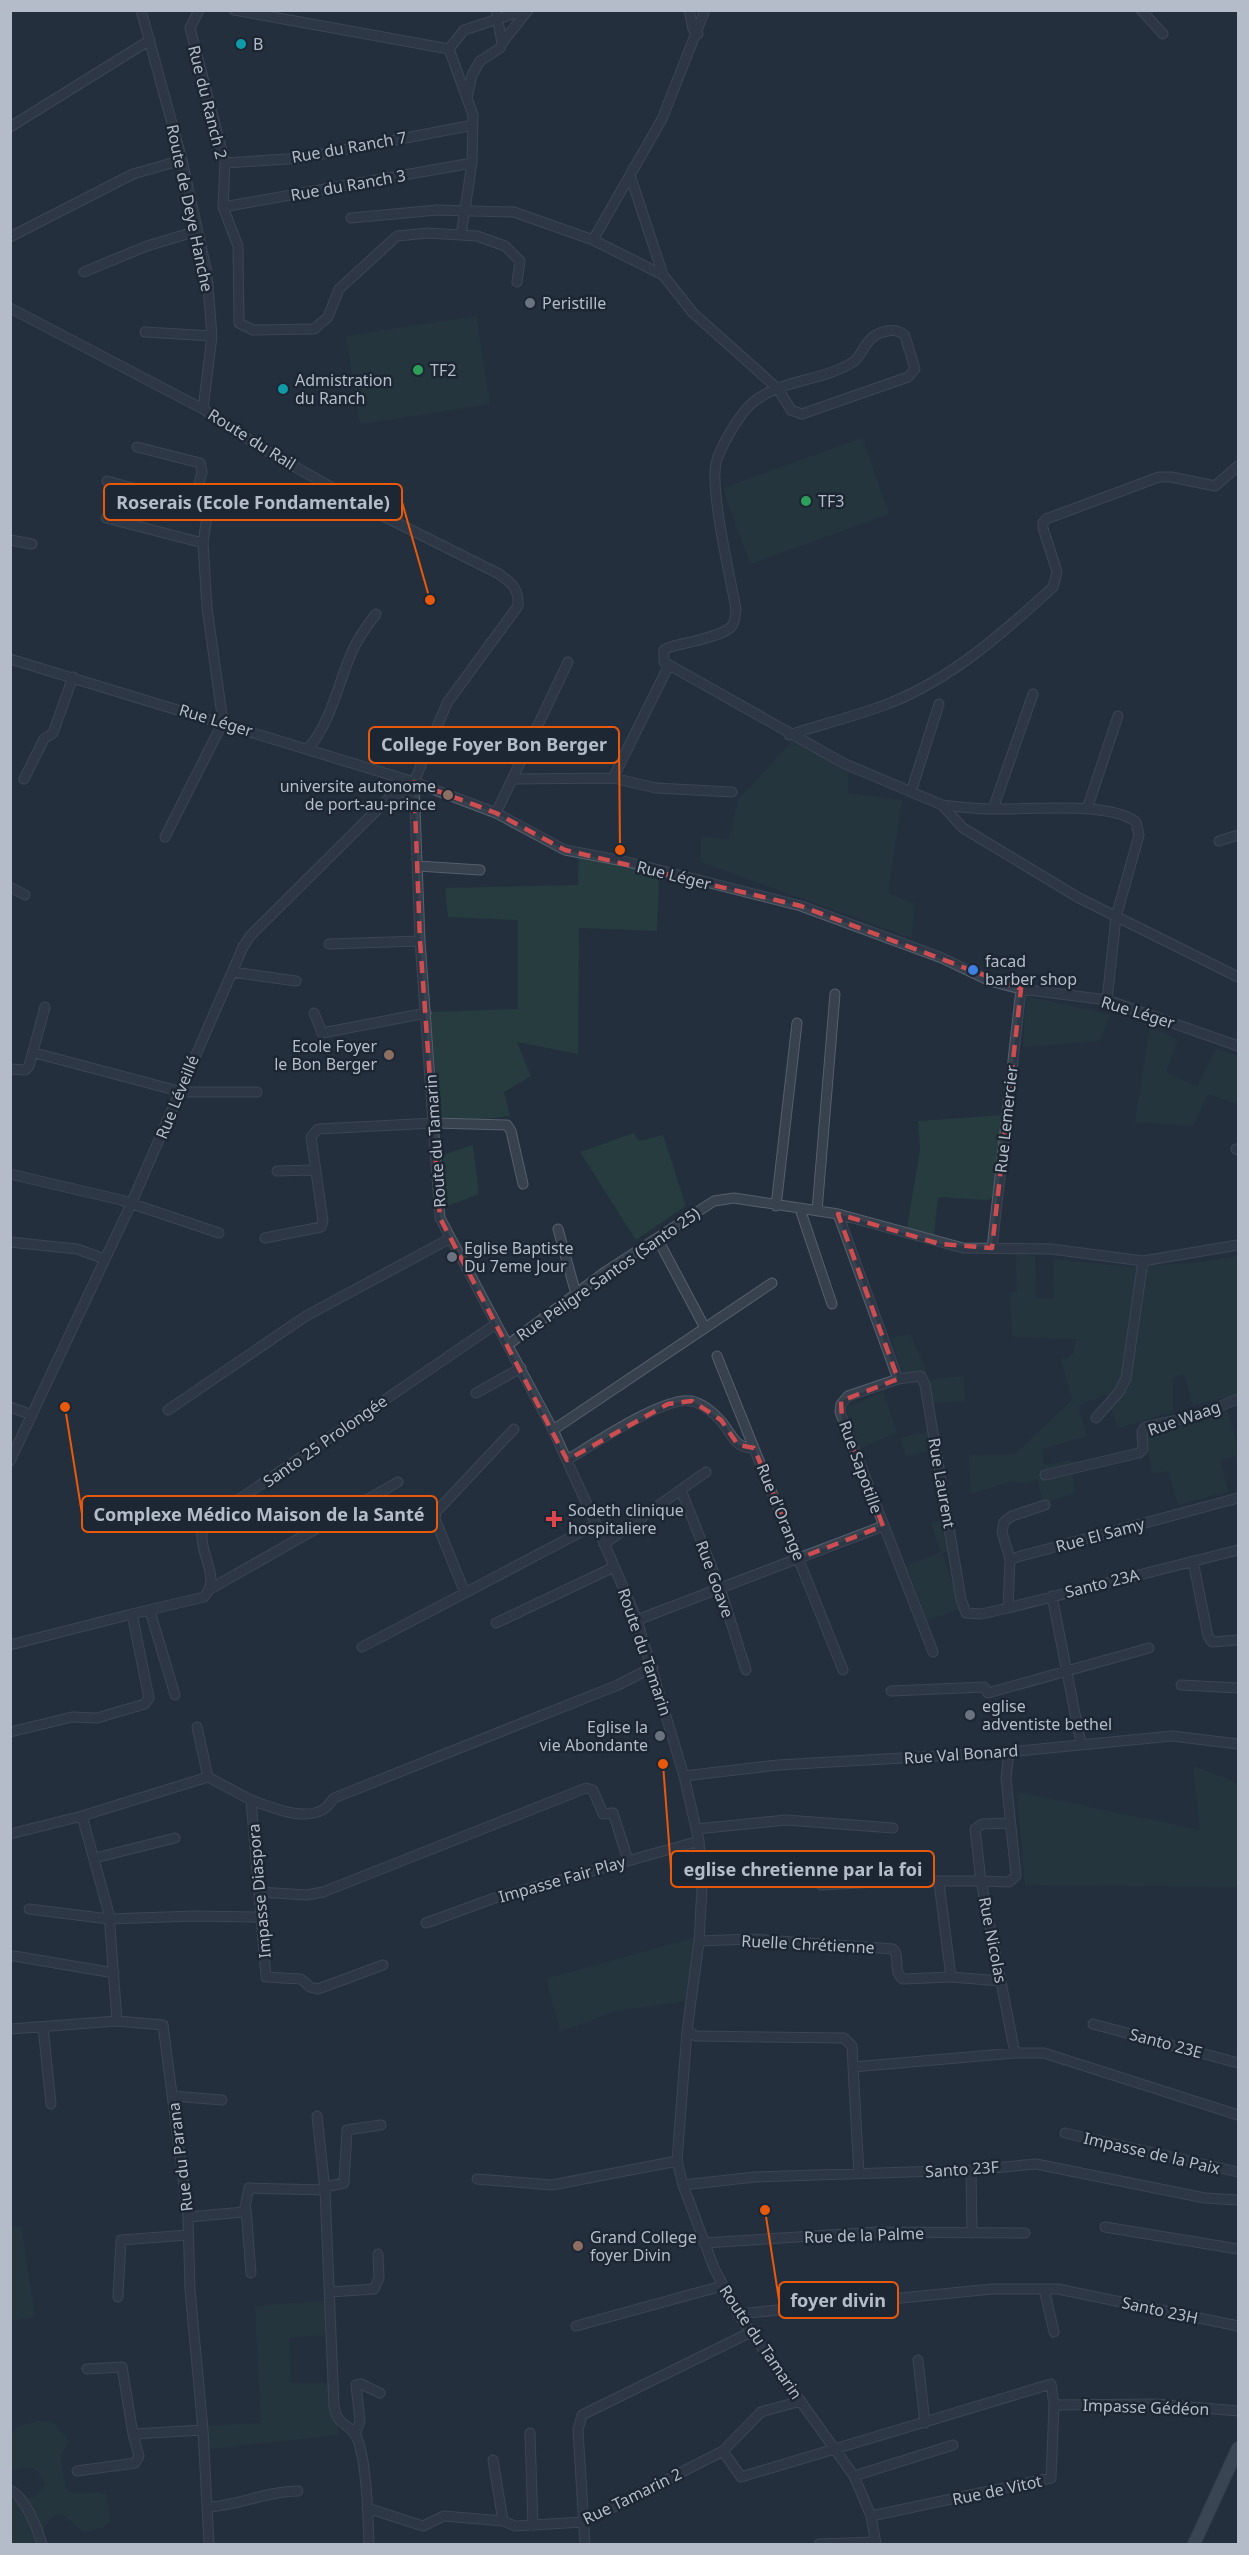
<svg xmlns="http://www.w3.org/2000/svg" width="1249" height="2555" font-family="'Noto Sans',sans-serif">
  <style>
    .green { fill: #263c3f }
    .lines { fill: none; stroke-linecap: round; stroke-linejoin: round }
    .minor-casing { stroke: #565f6c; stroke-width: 11 }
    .major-casing { stroke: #414a57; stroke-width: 14 }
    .minor { stroke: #38414e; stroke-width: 9 }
    .major { stroke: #56606e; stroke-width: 12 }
    .marked { fill: none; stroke: #ce4d50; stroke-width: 4.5; stroke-dasharray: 12 8; stroke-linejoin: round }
    .culture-dot { fill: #0f9aa8; stroke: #1d2633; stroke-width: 2 }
    .worship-dot { fill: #6b7280; stroke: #1d2633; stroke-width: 2 }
    .leisure-dot { fill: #2e9e5b; stroke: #1d2633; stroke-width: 2 }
    .education-dot { fill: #8d6e63; stroke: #1d2633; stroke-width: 2 }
    .shop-dot { fill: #3f7fe0; stroke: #1d2633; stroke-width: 2 }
    .health-dot { fill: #e0444e; stroke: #1d2633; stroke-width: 2 }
    .labels { text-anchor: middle; stroke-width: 5; stroke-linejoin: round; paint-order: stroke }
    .poi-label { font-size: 16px; fill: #b4bcc9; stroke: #1d2633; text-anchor: start }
    .street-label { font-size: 16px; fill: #b4bcc9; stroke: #1d2633 }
    .leader { fill: none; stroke: #e8590c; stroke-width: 2 }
    .callout-dot { fill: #e8590c; stroke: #1d2633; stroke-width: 2 }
    .callout { fill: #1d2633; stroke: #e8590c; stroke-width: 2 }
    .callout-label { font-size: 18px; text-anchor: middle; font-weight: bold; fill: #b4bcc9 }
  </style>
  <rect width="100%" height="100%" fill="#242f3e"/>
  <!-- green -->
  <path class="green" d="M476,316L490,404L360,424L346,336Z
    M862,438L889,514L750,564L723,488Z
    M792,741L849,762L848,793L902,800L888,893L914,903L912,938L701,862V837L729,839L738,800Z
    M579,855L659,877L657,931L579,928L578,1054L517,1042L531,1076L504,1092L510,1116L441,1124L430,1012L518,1009V920L448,917L445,888L578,885Z
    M1026,996L1111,1015L1099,1041L1023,1047Z
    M1150,1026L1178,1040L1166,1072L1197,1087L1216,1049L1238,1056V1104L1208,1094L1193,1126L1135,1122Z
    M1005,1115L994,1197L988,1200L938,1197L934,1236L907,1228L920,1150L918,1121Z
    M634,1133L639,1141L663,1135L686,1206L636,1240L580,1152Z
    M473,1145L479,1194L445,1207L443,1155Z
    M1016,1253L1035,1256L1036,1298L1054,1299L1053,1259L1129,1267L1191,1263L1238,1256V1394L1193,1406L1184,1374L1173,1377V1412L1118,1428L1107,1394L1078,1406L1087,1436L1042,1449L1044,1465L1070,1460L1075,1493L1043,1503L1038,1480L1026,1483L1009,1482L971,1494L969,1455L1015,1454L1072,1400L1061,1358L1066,1359L1074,1353L1076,1339L1012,1337L1010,1293L1017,1292Z
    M910,1334L926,1369L905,1378L891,1338Z
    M963,1376L965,1401L932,1403L929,1380Z
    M883,1392L897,1433L860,1448L846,1407Z
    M1226,1406L1238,1448V1455L1220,1460L1228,1491L1178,1505L1168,1471L1153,1474L1143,1430Z
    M928,1432L932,1450L906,1456L900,1438Z
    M946,1518L954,1549L942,1553L961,1608L927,1621L907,1566L941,1552L931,1524Z
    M1193,1766L1238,1783V1887L1025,1885L1017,1792L1200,1830Z
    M697,1937L685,2001L614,2011L561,2032L546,1979Z
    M21,2226L35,2317L11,2321V2227Z
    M324,2301L328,2335L289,2338L291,2383H330L339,2435L208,2449L207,2426L261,2423L255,2306Z
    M38,2421L52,2422L66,2437L68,2443L60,2455L66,2490C79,2498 93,2487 107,2495L110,2522L104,2527L84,2532L61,2513C45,2518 42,2529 45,2544H11L10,2501L35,2497L45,2486L38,2471L32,2468L11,2470V2434L18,2427Z"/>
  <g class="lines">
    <defs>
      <path id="minor" d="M141,10L182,160L207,273L212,336L203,409
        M199,10L190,28L225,163L223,207L238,246L239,323L253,330L314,329L328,317L339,289L397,236L428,233L477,236L505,246L520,261L517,282
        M234,10L449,49
        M689,10L693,29L698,34
        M1141,10L1163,34
        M502,43L528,10
        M467,98L472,75L480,61L500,48L502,43L496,10
        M10,127L150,40
        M225,163L302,158L473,125
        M631,178L663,275L693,313L778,389L791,410L802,414L908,377L915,369L905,336C897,326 877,331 869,341C863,347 860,358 853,362C822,382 779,379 751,404C739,415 720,447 716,463C710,491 730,576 736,609C735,615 736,622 731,627C721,637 684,643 670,647L664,650V662L843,763L942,805L963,828L1079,898L1238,977
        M223,207L472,163
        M351,218L437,210L514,212L593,240L663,275
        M461,235L472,163L473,115L449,49L464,30L525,10
        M10,237L133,174L182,160
        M593,240L662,119L705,10
        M84,272L147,246L197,231
        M10,308L203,409L265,450L381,515L499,574C512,583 519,589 518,606L447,703L414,782L420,941L440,1218L553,1430L596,1524L637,1620L684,1776L699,1841L702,1887L699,1941L687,2031L677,2161L683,2185L714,2268L738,2314L854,2476L871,2516L876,2544
        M145,332L212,336
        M137,447L200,463L202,472L194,504
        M107,481L208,509L203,543
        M106,518L203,543L207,608L223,722L165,837
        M10,540L32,544
        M10,659L414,782L496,813L565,850L623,861L801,906L942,958L990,981L1021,989L1107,1000L1238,1046
        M789,735C822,724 857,716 890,703C953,678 1004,632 1053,587L1057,572L1043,528V523L1046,519L1159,477H1171L1215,486L1238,466
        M308,749C331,721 336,691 349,659C355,642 365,628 376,614
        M613,778L668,667
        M24,779L44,739L53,733L73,677
        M514,779L613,778L656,788L732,792
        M911,792L939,704
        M942,805C959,807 976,809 993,809C1028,810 1109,801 1136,822L1139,835L1116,917L1107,1000
        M993,809L1033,694
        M1087,809L1118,716
        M496,813L568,662
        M1219,841L1238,835
        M418,866L480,870
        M10,887L25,895
        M329,944L420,941
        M232,972L296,981
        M314,1013L322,1033L426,1013
        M35,1053L182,1092H257
        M10,1069L25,1070L29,1066L45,1007
        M1236,1149L1238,1150
        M277,1171L313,1170
        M10,1174L121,1200L219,1233
        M776,1206L797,1023
        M800,1209L832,1304
        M817,1211L835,994
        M838,1214L898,1379L848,1396L841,1404L840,1412L933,1652
        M558,1229L576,1294
        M265,1238L321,1227L323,1221L311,1137L318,1129L434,1123L507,1125L511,1131L523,1184
        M657,1238L705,1328
        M10,1242L77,1249L105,1259
        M992,1248L1021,989
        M509,1344L605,1272L714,1201L734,1198L838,1214L963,1248L1051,1249L1143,1261L1238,1245
        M717,1356L843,1670
        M898,1379L921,1376L925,1385L961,1599L966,1613L981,1614L1008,1608L1238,1550
        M476,1393L521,1368
        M10,1407L32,1415
        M168,1410L306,1316L449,1239
        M1096,1418L1119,1392L1126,1378L1143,1261
        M553,1430L772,1283
        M567,1460C592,1445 664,1396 691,1401C702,1403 714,1413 721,1421C732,1434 735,1449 754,1448
        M10,1461L131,1204L243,947L250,936L391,796L415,789
        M1045,1475L1139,1453L1143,1449L1142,1432L1145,1427L1195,1416L1238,1399
        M681,1490L720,1588L746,1670
        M604,1544L706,1472
        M1010,1559L1002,1532L1004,1522L1012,1516L1045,1505
        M1193,1561L1208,1636L1212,1642L1238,1640
        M212,1588L398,1482
        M465,1593L435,1519L436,1512L514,1429
        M1052,1596L1081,1744
        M1008,1608L1010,1559L1238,1498
        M150,1611L175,1695
        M637,1620L883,1526
        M496,1623L614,1567
        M10,1645L132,1614
        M362,1647L596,1524
        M1181,1685L1238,1688
        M891,1691L984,1687L988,1693L1149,1648
        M197,1727L208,1777
        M10,1732L72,1717L97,1718L145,1704L149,1698L132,1614L204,1597C223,1576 196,1554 203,1524L496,1324
        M1009,1752L1006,1778L1016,1876L1009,1882L981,1881L1015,2053
        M684,1776L778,1765L1009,1752L1172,1736L1238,1744
        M208,1777L251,1800L266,1977L301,1979L310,1987L318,1989L383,1965
        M251,1800C271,1807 304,1822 324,1809C328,1806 331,1802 334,1798L618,1685L653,1667
        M82,1816L109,1914L117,2021
        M696,1829L786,1820L893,1828
        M10,1834L82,1816L208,1777
        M95,1858L175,1838
        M939,1883L951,1977
        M821,1885L897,1881H981L975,1829L982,1824L1010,1823
        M259,1892L306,1895L323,1892L586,1788L593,1790L603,1814L613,1813L628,1860
        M29,1909L109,1919L194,1916L261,1917
        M426,1923L492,1899L699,1841
        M699,1941L752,1939L893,1949C901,1957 892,1971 903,1979L951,1977L1001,1981
        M14,1956L114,1973
        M1093,2024L1238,2063
        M43,2027L51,2104
        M10,2029L117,2021L163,2025L188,2217L190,2290L203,2430L209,2544
        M687,2031L696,2036L844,2038L852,2046L853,2067
        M173,2096L222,2100
        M317,2116L325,2190L334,2406C337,2426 348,2422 356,2436C367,2458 368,2518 369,2544
        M1065,2133L1238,2172
        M971,2170L972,2233
        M859,2174L853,2067L1015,2053H1044L1238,2115
        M477,2179L552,2185L677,2161
        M683,2185L755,2177L971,2170L1036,2164L1205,2198L1238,2200
        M325,2187L344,2183L347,2130L381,2125
        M246,2209L251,2273
        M188,2217L244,2212L249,2188L325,2190
        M1105,2227L1238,2249
        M704,2243L876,2232L1025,2233
        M1044,2289L1054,2332
        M330,2292L374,2289L379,2278L378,2254
        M118,2297L121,2240L188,2235
        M738,2314L992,2289H1058L1238,2326
        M576,2326L722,2286
        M918,2360L925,2423
        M87,2369L122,2367L133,2434L203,2430
        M1054,2405L1156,2404L1238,2411
        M530,2433L533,2526
        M355,2435L360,2421L356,2385L361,2384L380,2393
        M723,2451L741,2477L1051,2384L1054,2405L1051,2478L871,2516
        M493,2460L503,2521L515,2526L584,2522L723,2451L761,2412L801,2401
        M77,2471L135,2463L139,2456L133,2434
        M854,2476L953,2445
        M10,2490C25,2496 38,2530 42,2544
        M207,2507C239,2506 266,2491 298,2491
        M367,2508L423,2526L444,2516L503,2521
        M585,2544L578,2430L582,2415L751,2332
        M819,2544L876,2542"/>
      <path id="major" d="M1194,2544L1238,2448"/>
    </defs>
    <!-- minor casing -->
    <use href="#minor" class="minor-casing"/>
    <!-- major casing -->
    <use href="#major" class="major-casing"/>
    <!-- minor -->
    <use href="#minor" class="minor"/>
    <!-- major -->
    <use href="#major" class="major"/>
  </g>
  <!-- marked area -->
  <path d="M0 0H1249V2555H0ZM414,782L496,813L565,850L801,906L1021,989L992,1248L940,1244L838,1214L898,1379L841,1401L842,1419L883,1526L800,1558L754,1448L738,1445L721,1420L692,1401L668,1404L567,1460L440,1218L420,941Z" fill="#242f3e" fill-opacity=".55" fill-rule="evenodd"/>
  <path class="marked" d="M414,782L496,813L565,850L801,906L1021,989L992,1248L940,1244L838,1214L898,1379L841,1401L842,1419L883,1526L800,1558L754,1448L738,1445L721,1420L692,1401L668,1404L567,1460L440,1218L420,941Z"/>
  <!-- markers -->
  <g class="culture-dot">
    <circle cx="241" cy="44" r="6"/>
    <circle cx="283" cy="389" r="6"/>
  </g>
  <g class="worship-dot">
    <circle cx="530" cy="303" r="6"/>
    <circle cx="452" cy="1257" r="6"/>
    <circle cx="970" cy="1715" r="6"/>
    <circle cx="660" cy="1736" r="6"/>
  </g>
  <g class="leisure-dot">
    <circle cx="418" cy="370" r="6"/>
    <circle cx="806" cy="501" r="6"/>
  </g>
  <g class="education-dot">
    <circle cx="448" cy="795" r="6"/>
    <circle cx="389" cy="1055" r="6"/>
    <circle cx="578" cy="2246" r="6"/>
  </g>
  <circle class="shop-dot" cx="973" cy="970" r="6"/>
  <path class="health-dot" d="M551 1510h6v6h6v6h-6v6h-6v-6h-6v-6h6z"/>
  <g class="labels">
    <!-- poi labels -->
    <g class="poi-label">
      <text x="253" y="50">B</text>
      <text x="542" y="309">Peristille</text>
      <text x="430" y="376">TF2</text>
      <text x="295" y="386">Admistration<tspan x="295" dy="18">du Ranch</tspan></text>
      <text x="818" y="507">TF3</text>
      <text x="436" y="792" text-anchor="end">universite autonome<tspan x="436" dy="18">de port-au-prince</tspan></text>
      <text x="985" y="967">facad<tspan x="985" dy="18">barber shop</tspan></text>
      <text x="377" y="1052" text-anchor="end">Ecole Foyer<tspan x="377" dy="18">le Bon Berger</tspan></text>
      <text x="464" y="1254">Eglise Baptiste<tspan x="464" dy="18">Du 7eme Jour</tspan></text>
      <text x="568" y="1516">Sodeth clinique<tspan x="568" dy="18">hospitaliere</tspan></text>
      <text x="982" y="1712">eglise<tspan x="982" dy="18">adventiste bethel</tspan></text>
      <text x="648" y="1733" text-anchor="end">Eglise la<tspan x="648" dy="18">vie Abondante</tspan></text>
      <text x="590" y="2243">Grand College<tspan x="590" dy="18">foyer Divin</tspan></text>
    </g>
    <!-- street labels -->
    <g class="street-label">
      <text transform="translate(208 102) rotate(76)" y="6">Rue du Ranch 2</text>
      <text transform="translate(349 147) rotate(-10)" y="6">Rue du Ranch 7</text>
      <text transform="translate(348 185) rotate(-10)" y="6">Rue du Ranch 3</text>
      <text transform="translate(190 208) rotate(78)" y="6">Route de Deye Hanche</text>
      <text transform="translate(252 439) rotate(32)" y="6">Route du Rail</text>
      <text transform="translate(216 720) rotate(17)" y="6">Rue Léger</text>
      <text transform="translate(674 875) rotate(14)" y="6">Rue Léger</text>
      <text transform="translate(1138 1012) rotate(17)" y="6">Rue Léger</text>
      <text transform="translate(177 1097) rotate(-68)" y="6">Rue Léveillé</text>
      <text transform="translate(1006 1119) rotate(-84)" y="6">Rue Lemercier</text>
      <text transform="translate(435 1141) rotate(-94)" y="6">Route du Tamarin</text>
      <text transform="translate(608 1274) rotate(-35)" y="6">Rue Peligre Santos (Santo 25)</text>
      <text transform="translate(1184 1418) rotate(-19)" y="6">Rue Waag</text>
      <text transform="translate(325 1441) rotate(-35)" y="6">Santo 25 Prolongée</text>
      <text transform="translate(861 1467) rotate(70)" y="6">Rue Sapotille</text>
      <text transform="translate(942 1483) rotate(80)" y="6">Rue Laurent</text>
      <text transform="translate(781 1512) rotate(68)" y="6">Rue d'Orange</text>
      <text transform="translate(1100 1535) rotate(-15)" y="6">Rue El Samy</text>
      <text transform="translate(715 1579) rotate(70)" y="6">Rue Goave</text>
      <text transform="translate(1102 1583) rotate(-14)" y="6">Santo 23A</text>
      <text transform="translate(645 1652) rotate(71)" y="6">Route du Tamarin</text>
      <text transform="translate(961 1754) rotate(-4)" y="6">Rue Val Bonard</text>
      <text transform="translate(562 1879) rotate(-16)" y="6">Impasse Fair Play</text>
      <text transform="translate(259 1891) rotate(-95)" y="6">Impasse Diaspora</text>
      <text transform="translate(993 1940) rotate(79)" y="6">Rue Nicolas</text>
      <text transform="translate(808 1944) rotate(3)" y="6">Ruelle Chrétienne</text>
      <text transform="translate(1166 2043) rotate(15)" y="6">Santo 23E</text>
      <text transform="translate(1152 2153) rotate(13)" y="6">Impasse de la Paix</text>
      <text transform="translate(180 2157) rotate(-97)" y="6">Rue du Parana</text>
      <text transform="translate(962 2169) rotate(-4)" y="6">Santo 23F</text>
      <text transform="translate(864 2235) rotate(-2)" y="6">Rue de la Palme</text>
      <text transform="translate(1160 2310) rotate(12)" y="6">Santo 23H</text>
      <text transform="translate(761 2342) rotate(56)" y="6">Route du Tamarin</text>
      <text transform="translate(1146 2407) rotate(2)" y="6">Impasse Gédéon</text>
      <text transform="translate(997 2490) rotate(-12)" y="6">Rue de Vitot</text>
      <text transform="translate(632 2496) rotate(-26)" y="6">Rue Tamarin 2</text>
    </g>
  </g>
  <!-- callouts -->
  <path class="leader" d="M430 600L402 502M620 850L619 745M65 1407L82 1514M663 1764L671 1869M765 2210L779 2300"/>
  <g class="callout-dot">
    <circle cx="430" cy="600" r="6"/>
    <circle cx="620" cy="850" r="6"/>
    <circle cx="65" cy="1407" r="6"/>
    <circle cx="663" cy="1764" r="6"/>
    <circle cx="765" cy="2210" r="6"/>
  </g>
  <g class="callout">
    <rect x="104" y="484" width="298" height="36" rx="6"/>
    <rect x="369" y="727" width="250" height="36" rx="6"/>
    <rect x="82" y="1496" width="355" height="36" rx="6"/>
    <rect x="671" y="1851" width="263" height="36" rx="6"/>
    <rect x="779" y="2282" width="119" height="36" rx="6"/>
  </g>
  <g class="callout-label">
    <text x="253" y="509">Roserais (Ecole Fondamentale)</text>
    <text x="494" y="751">College Foyer Bon Berger</text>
    <text x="259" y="1521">Complexe Médico Maison de la Santé</text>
    <text x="803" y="1876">eglise chretienne par la foi</text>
    <text x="838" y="2307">foyer divin</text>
  </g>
  <!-- border -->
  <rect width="1249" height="2555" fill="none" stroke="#b4bcc9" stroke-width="24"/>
</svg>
